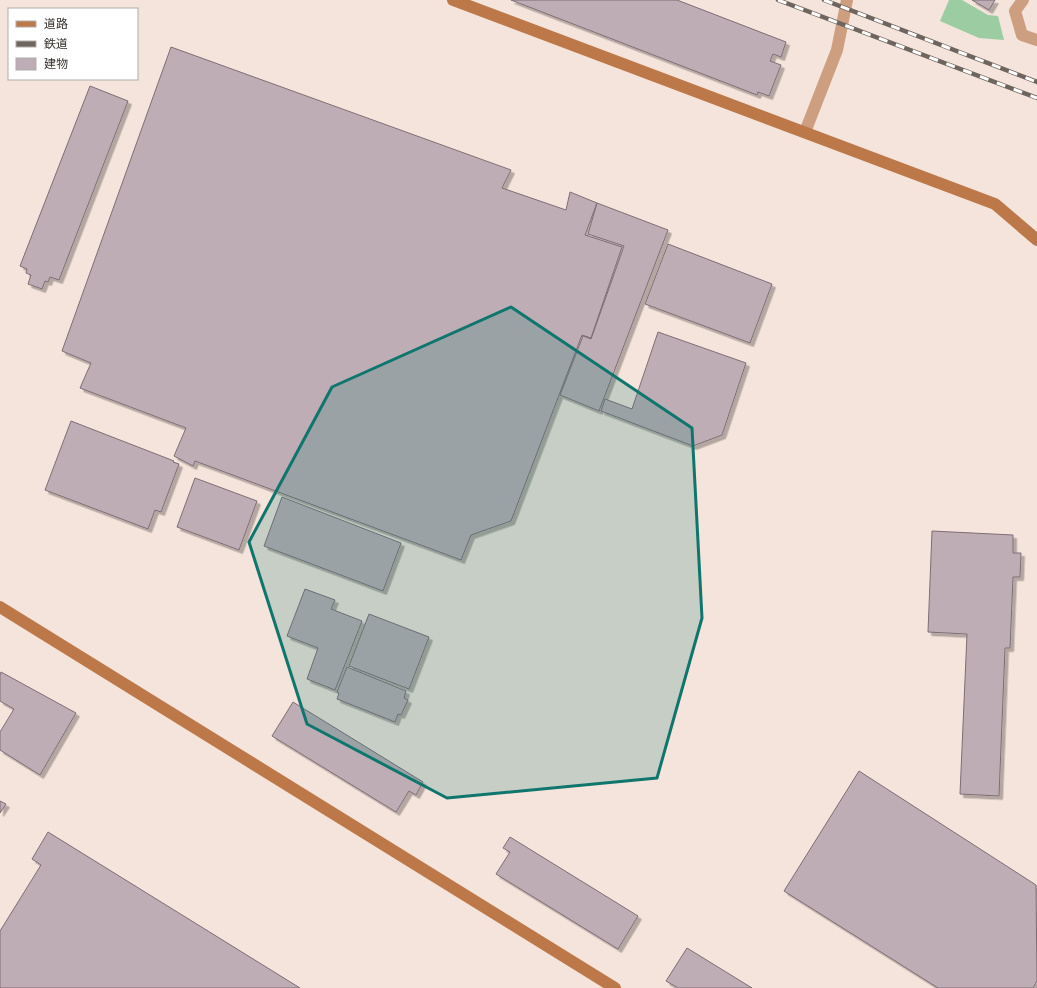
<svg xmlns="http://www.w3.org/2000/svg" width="1037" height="988" font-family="'Roboto Serif','Noto Sans JP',serif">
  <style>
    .green { fill: #9ccca1 }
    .building { fill: #beadb5; stroke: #7d6d75; filter: url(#shadow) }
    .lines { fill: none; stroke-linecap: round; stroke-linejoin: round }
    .lane { stroke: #cd9e80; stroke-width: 12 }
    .street { stroke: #cd9e80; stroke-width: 12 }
    .secondary { stroke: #bd784a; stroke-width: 12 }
    .rail-casing { stroke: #6e655f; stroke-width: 4.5 }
    .rail { stroke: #fff; stroke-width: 3; stroke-dasharray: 9; stroke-linecap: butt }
    .marked { fill: #0f766e; fill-opacity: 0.2; stroke: #0f766e; stroke-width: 3; stroke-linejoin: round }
  </style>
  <defs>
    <filter id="shadow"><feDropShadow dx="3.5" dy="3.5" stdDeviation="0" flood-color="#0004"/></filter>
  </defs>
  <rect width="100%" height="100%" fill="#f5e4db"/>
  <!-- green -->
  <path class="green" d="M949,0H962L988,15L998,16L1004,40L979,38L940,21Z"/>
  <!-- building -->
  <path class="building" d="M511,0H677L786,42L781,57L773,54L770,61L781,65L769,96L758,92L757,95Z
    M972,0H995L989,10Z
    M171,47L511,170L502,188L566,210L570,192L597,203L585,235L622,247L591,338L582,335L511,521L471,535L461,560L195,461L193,466L174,456L186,428L80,388L91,363L62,351Z
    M90,86L128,101L59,280L50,277L48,282L45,281L42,289L28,284L31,275L26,273L27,269L20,266Z
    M597,203L668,230L599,411L560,395L583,336L591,339L624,246L588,234Z
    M668,244L772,284L750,343L645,304Z
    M658,332L746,363L722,435L693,446L601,411L605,399L632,409Z
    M71,421L174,461L173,462L179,464L161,512L155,510L148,529L45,490Z
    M195,478L257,501L239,550L177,527Z
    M282,497L401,543L383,591L264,546Z
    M932,531L1013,535V553H1021L1020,577H1013L1010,648H1005L999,796L960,794L967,634L928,632Z
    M305,589L335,600L331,609L362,621L335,690L307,679L318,648L287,636Z
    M369,614L429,637L409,689L349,666Z
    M347,667L406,691L404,698L408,700L401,715L398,714L395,722L337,699L339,693L337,692Z
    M1,672L76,713L40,775L0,750V732L14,709L0,701V675Z
    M293,702L423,782L416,795L409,791L396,812L272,736Z
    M859,771L1036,885L1037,981L1033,988H938L784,891Z
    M0,801L6,804L0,813Z
    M48,832L300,988H0V931L41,865L32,859Z
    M510,837L638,916L618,949L496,874L510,852L503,848Z
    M687,948L752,988H678L666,981Z"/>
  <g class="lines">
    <!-- lane -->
    <path class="lane" d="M805,132L837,50L847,0"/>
    <!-- street -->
    <path class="street" d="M1023,0L1015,11L1022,35L1037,40"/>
    <!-- secondary -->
    <path class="secondary" d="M453,0L995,204L1037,240
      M0,607L615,988"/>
    <defs>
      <path id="rail" d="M778,0L1037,98
        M824,0L1037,82"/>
    </defs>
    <!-- rail casing -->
    <use href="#rail" class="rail-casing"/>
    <!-- rail -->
    <use href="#rail" class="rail"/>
  </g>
  <!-- marked area -->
  <path class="marked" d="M511,307L692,428L702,618L657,778L447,798L307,724L249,542L332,387Z"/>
  <!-- legend -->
  <rect x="8" y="8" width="130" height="72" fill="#ffffff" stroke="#afadab"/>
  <rect x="16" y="21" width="20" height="6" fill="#bd784a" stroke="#afadab"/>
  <text x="44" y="28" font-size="12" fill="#37312d">道路</text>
  <rect x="16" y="41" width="20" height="6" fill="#6e655f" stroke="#afadab"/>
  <text x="44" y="48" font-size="12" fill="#37312d">鉄道</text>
  <rect x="16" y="58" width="20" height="12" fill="#beadb5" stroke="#afadab"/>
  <text x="44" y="68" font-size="12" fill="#37312d">建物</text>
</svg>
